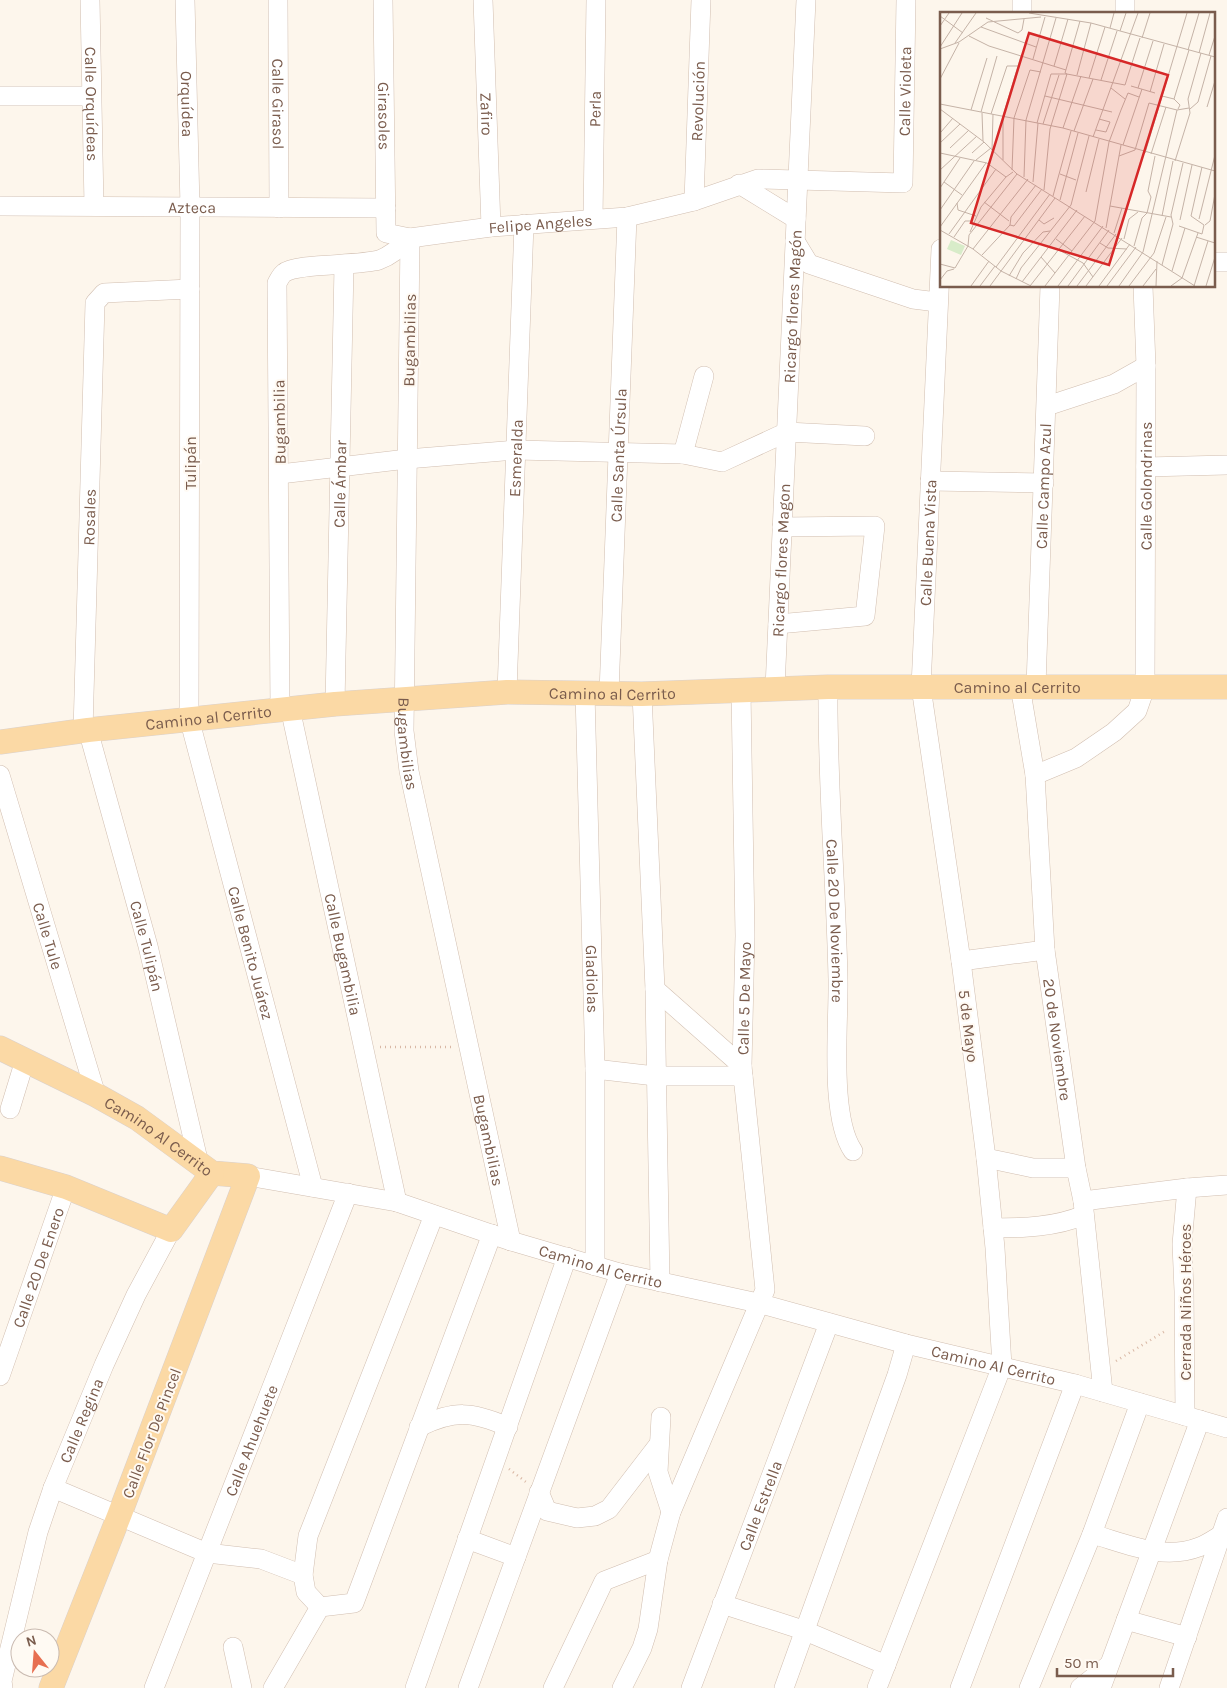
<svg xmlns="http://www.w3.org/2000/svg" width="1227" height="1688" font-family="Karla,sans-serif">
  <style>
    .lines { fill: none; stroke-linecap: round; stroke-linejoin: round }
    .minor-casing { stroke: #d1beb0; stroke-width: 20 }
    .major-casing { stroke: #dad1cd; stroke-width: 25 }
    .path { stroke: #d9b8a5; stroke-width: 2.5; stroke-dasharray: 1 4; stroke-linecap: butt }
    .minor { stroke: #fff; stroke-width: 19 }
    .major { stroke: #fbd9a5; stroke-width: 24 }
    .labels { text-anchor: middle; stroke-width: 4; stroke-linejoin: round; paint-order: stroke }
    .street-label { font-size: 16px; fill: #7a5c4d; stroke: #fffaf3 }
    .inset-road { fill: none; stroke: #c5b3a7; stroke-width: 1 }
    .view { fill: #d62828; fill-opacity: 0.15; stroke: #d62828; stroke-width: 2.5 }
    .inset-edge { fill: none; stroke: #7a5c4d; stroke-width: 2.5 }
  </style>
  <rect width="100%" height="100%" fill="#fdf6ec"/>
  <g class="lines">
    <defs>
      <g id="minor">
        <path id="s1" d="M90,0L94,206"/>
        <path id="s2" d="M185,0L190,207L189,718L313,1187"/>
        <path id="s3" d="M278,0L279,208"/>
        <path id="s4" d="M383,0L386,233L410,238L491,227L627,217L694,201L758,179L903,183L906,0"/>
        <path id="s5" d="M483,0L491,227"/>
        <path d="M1125,0V14"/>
        <path d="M1022,14V0"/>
        <path d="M0,96H91"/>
        <path d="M739,184L796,219"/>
        <path id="s6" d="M694,201L701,0"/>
        <path id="s7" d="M0,206L386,208"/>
        <path id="s8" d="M593,219L596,0"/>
        <path id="s9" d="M410,238L404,731L409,771L511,1241"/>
        <path d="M795,241L809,264L913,299L937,302"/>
        <path d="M1213,262H1227"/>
        <path d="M1047,406L1114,384L1146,366"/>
        <path d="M683,454L704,376"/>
        <path d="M1146,467L1227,465"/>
        <path d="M280,474L407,459L516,450L683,454L722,462L787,432L865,436"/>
        <path d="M930,481L1044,483"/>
        <path d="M778,624L865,616L875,526L782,527"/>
        <path id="s10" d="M1020,686L1035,775L1045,950L1076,1168L1083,1201L1103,1392"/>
        <path id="s11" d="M1036,686L1050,286"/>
        <path id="s12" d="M828,687C827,784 836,882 838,979C839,1023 829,1116 853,1151"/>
        <path id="s13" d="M775,688L806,0"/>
        <path id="s14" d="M507,692L524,224"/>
        <path id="s15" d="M585,693L595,1069V1266"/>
        <path id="s16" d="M609,693L627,217"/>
        <path d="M642,694L655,989L660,1282"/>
        <path id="s17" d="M335,704L344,266"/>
        <path id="s18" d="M290,708L397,1202"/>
        <path d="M280,709L277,283C279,280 281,275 284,273C296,263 357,266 379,260C392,255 400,247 410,238"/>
        <path id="s19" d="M88,730L148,946L199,1164"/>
        <path id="s20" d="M83,731L95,303L104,293L190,289"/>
        <path id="s21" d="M0,775L96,1095"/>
        <path id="s22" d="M1035,775L1076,758L1114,732L1137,711L1145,688L1146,366L1143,286"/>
        <path d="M961,961L1045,950"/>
        <path d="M655,989L742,1066"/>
        <path d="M595,1069L655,1076H743"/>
        <path d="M10,1109L25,1060"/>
        <path d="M986,1158L1033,1168H1076"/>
        <path id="s23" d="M248,1176L397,1202L511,1241L620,1273L758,1303L906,1344L1075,1384L1227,1428"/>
        <path d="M1083,1201L1187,1188L1227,1185"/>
        <path d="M993,1228C1023,1228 1056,1227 1084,1215"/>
        <path id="s24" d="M0,1376L66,1187"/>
        <path d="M1185,1416L1184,1291L1182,1244L1187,1188"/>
        <path d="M661,1417L658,1472L671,1512"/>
        <path d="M419,1427C454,1410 472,1411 508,1427"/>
        <path d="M53,1488L207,1553L261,1559L303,1575"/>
        <path d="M539,1492L547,1511L577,1518L595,1516L609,1509L659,1444"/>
        <path d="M1092,1534C1127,1544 1163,1561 1199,1547C1208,1544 1217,1537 1226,1532"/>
        <path d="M467,1539L516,1557"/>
        <path d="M722,1604L803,1630L886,1665"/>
        <path d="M320,1607L354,1603L492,1234"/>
        <path d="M320,1607L306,1592L303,1575L308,1536L434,1215"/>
        <path d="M1126,1620L1187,1637"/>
        <path d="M233,1647L242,1688"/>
        <path id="s25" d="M3,1688L2,1681L38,1532L53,1488L104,1365L136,1295L171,1230"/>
        <path id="s26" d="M154,1688L348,1193"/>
        <path d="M273,1688L320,1607"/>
        <path d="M415,1688L567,1257"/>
        <path d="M468,1688L620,1273"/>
        <path d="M553,1688L604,1581L658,1560"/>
        <path id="s27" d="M622,1688L642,1648L648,1629L658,1560L671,1512L765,1290L742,1066L745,936L741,691"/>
        <path id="s28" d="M691,1688L829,1323"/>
        <path d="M784,1688L897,1375L906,1344"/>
        <path id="s29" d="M877,1688L1002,1366L995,1248L986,1158L961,961L921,687L941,249"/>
        <path d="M960,1688L1075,1384"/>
        <path d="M1029,1688L1092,1534L1140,1403"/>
        <path d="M1080,1688L1109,1665"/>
        <path d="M1101,1688L1200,1420"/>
        <path d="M1169,1688L1227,1518"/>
      </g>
      <g id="major">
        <path id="s30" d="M0,742L88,730L335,704L507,692L642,694L828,687H1227"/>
        <path id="s31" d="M0,1048L96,1095L137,1118L212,1173L248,1176L119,1516L51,1688"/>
        <path d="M0,1168L66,1187L171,1230L212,1173"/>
      </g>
    </defs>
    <!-- minor casing -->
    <use href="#minor" class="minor-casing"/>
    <!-- major casing -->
    <use href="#major" class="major-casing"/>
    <!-- path -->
    <path class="path" d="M380,1047H452
      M1116,1361L1167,1330
      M509,1469L526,1482"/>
    <!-- minor -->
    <use href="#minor" class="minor"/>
    <!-- major -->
    <use href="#major" class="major"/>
  </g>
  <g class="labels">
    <!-- street labels -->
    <g class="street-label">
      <text dy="6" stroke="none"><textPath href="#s4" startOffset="849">Calle Violeta</textPath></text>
      <text dy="6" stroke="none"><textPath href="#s6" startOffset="100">Revolución</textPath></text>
      <text dy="6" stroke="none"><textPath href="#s1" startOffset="104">Calle Orquídeas</textPath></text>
      <text dy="6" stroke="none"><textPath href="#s2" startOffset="104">Orquídea</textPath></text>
      <text dy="6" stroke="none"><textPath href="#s3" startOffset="104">Calle Girasol</textPath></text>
      <text dy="6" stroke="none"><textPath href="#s8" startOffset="110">Perla</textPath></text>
      <text dy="6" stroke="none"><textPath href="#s5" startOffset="114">Zafiro</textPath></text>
      <text dy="6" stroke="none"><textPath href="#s4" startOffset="116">Girasoles</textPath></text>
      <text dy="6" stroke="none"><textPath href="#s7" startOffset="192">Azteca</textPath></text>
      <text dy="6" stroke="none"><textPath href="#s4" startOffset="389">Felipe Angeles</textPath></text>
      <text dy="6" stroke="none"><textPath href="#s13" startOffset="382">Ricargo flores Magón</textPath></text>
      <text transform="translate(409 340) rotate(-89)" y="6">Bugambilias</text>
      <text transform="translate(279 422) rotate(-91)" y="6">Bugambilia</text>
      <text dy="6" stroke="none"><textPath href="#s16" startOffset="238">Calle Santa Úrsula</textPath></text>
      <text dy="6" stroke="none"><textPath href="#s14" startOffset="234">Esmeralda</textPath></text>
      <text transform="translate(190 463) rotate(-90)" y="6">Tulipán</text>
      <text dy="6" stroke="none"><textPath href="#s17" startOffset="220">Calle Ámbar</textPath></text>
      <text dy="6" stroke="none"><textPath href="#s11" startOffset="200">Calle Campo Azul</textPath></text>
      <text dy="6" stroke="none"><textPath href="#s22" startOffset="348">Calle Golondrinas</textPath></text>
      <text dy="6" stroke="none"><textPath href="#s20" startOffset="214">Rosales</textPath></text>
      <text dy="6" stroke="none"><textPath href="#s29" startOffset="1174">Calle Buena Vista</textPath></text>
      <text dy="6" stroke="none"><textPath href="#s13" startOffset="128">Ricargo flores Magon</textPath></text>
      <text dy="6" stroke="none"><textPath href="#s30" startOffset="1020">Camino al Cerrito</textPath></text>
      <text dy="6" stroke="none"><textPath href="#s30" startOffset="615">Camino al Cerrito</textPath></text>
      <text dy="6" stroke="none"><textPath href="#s30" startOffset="210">Camino al Cerrito</textPath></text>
      <text dy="6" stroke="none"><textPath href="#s9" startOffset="506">Bugambilias</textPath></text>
      <text dy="6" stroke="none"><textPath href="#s12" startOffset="234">Calle 20 De Noviembre</textPath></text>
      <text dy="6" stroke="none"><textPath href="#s21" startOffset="168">Calle Tule</textPath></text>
      <text dy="6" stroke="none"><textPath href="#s19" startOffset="224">Calle Tulipán</textPath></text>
      <text dy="6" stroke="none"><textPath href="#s2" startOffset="961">Calle Benito Juárez</textPath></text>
      <text dy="6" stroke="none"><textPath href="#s18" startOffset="252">Calle Bugambilia</textPath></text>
      <text dy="6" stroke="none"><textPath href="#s15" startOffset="286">Gladiolas</textPath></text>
      <text dy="6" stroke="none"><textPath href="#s27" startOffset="718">Calle 5 De Mayo</textPath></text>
      <text transform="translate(969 1026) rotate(83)" y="6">5 de Mayo</text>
      <text dy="6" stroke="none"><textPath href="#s10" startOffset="356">20 de Noviembre</textPath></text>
      <text dy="6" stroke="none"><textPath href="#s31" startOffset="182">Camino Al Cerrito</textPath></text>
      <text dy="6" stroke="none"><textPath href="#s9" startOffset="911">Bugambilias</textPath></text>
      <text dy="6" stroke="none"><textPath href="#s23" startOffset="365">Camino Al Cerrito</textPath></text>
      <text dy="6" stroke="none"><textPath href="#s24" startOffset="115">Calle 20 De Enero</textPath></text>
      <text transform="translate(1185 1302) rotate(-90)" y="6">Cerrada Niños Héroes</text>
      <text dy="6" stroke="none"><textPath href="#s23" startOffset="770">Camino Al Cerrito</textPath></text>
      <text dy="6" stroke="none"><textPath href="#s25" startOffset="280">Calle Regina</textPath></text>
      <text transform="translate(151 1433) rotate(-69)" y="6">Calle Flor De Pincel</text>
      <text dy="6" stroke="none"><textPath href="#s26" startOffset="266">Calle Ahuehuete</textPath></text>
      <text dy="6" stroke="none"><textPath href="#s28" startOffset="195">Calle Estrella</textPath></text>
    </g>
  </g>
  <!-- overview -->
  <g transform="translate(940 12)">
    <rect width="275" height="275" fill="#fdf6ec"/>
    <path d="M11,228L25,234L21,243L7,237Z" fill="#d8ecc9"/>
    <path class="inset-road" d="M89,1L151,11L275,45M0,4L23,21M46,6L78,21L82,18L84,7M140,9L125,61L127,62L185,73L200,26M0,14L9,1M41,15L96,35M170,16L174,1M180,19L186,1M29,24L49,34L126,58M202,26L210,1M15,31L36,1M0,35L22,1M0,37L19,30L48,10L101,5M248,38L259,1M259,41L270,1M269,43L275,24M93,47L105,5M114,54L128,7M137,63L151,11M149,66L165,15M0,67L19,31M161,68L177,19M191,74L215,81M171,76L185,87M198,76L213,29M210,80L224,32M105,84L172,100M222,84L234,87L240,93L238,97M234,87L249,38M0,92L123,116L275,159M267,95L275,69M0,97L44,130L77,162L29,223L28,234L15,256L0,252M250,97L258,90L271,44M31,98L47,46M41,100L57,44M42,101L43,129M51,102L67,54H78M74,106L90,58L101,60M97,111L111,62H127L110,117L104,178M103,112L119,63M123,116L141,64M156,118L166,120L170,110L159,107M134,119L153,67M1,120L13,106M153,125L198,1M0,131L20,112M183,133L202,77M10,136L29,118M52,138L53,102M0,141L47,151L66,165L73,160M32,141L44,130M205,141L247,1M211,142L226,95M179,144L195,138L209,91L237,98L249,96M36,148L51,136M63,148V104L81,44M235,149L250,101L248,87L261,41M0,158L37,124M72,158L74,106M77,162L255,274M120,162L136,168M84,165L86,108L116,6M4,170L22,183M93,170L98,111M0,176L20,146M146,180L159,127M113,184L131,119M120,188L138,121M44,190L69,209M17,191L18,198L36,204M170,194L231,205M0,198L34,149M222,204L233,149M259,207L275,143M99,208L104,212L114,206M240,208L252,153M70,213L71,205L96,173M265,213L270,209L275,182M239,214L262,222L264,213L251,204L262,155M0,215L46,151M166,216L181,133M0,218L33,237L61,259L91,274M30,220L41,195L66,165M174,221L182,196M9,222L56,157M14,225L25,209H33M256,225L275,231M116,227L132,239M184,227L189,207L198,200M160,231L168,236L187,237M194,234L202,206L207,201L211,185L208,179L215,144M33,237L88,167M119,238L143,251L153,265M42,243L70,213L74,214L102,177M101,245L115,261M222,253L233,212L231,203L243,151M56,255L110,182M232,259L245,216M69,264L83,241L103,220L110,219M76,267L81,256L131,193L149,124M0,268L7,259L14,257M82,270L137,198M31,274L49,249M40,274L55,254M50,274L115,186M90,274L145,204M105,274L155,209L169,130L181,98L188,81L199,85M118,274L163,214M128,274L169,218M137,274L176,222M146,274L182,226M159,274L190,232M167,274L196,235M179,274L203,240L237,98M189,274L214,241L226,205M203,274L216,257M216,274L217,249M231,274L242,266L258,221M254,274L268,229M266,274L275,245"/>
    <path class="view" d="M89,21L228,63L169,253L31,211Z"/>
    <rect width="275" height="275" class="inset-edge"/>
  </g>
  <!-- north arrow -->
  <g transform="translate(35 1653) rotate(343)"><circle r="24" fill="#fffaf3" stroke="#cabbb1"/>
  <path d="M0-4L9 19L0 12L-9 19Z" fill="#e76f51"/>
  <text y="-8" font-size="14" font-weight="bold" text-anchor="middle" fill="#7a5c4d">N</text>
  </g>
  <!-- scale -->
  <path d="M1057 1668v8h116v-8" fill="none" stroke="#7a5c4d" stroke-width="2.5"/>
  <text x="1064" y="1668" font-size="15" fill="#7a5c4d" stroke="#fffaf3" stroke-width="4" paint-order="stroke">50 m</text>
</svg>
